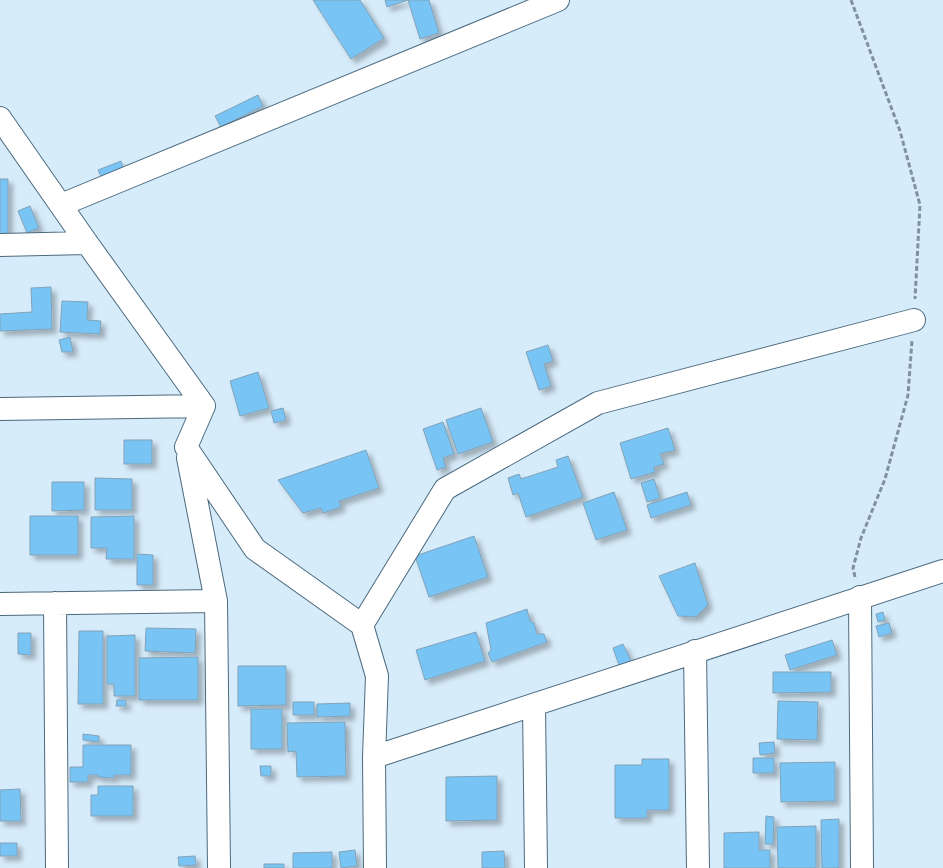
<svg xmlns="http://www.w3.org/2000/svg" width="943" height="868" font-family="'Noto Sans',sans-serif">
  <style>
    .building { fill: #78c4f5; stroke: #81a2b8; filter: url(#shadow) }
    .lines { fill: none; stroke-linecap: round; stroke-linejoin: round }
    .minor-casing { stroke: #4b6a7f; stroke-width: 24 }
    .path { stroke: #81929e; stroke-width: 3; stroke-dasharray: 5 2.5; stroke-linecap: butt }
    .minor { stroke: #fff; stroke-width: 22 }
  </style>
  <defs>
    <filter id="shadow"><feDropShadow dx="4.5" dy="4.5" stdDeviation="2.5" flood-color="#0004"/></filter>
  </defs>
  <rect width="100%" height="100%" fill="#d7ecfa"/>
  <!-- building -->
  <path class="building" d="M313,0H360L384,38L351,59Z
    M385,0H429L439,33L420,39L408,0L387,7Z
    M258,95L263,106L221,127L215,116Z
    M121,161L125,172L103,181L98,170Z
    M0,179H8V236H0Z
    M30,206L39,228L27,233L18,211Z
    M51,287L52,329L0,331V314L32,312L31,288Z
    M62,301L88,302L87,320L101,321L100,334L60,332Z
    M70,337L73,352H62L59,340Z
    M548,345L553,361L544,364L551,386L539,390L526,352Z
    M258,372L269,408L240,416L230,381Z
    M283,408L286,420L274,423L271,411Z
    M481,408L493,442L458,454L446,420Z
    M443,422L454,454L443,458L446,467L437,470L423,429Z
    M668,428L675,450L660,454L664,464L654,467L655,472L631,479L620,443Z
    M124,440H152V464H124Z
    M366,450L379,488L339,501L341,507L323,513L321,508L303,513L278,480Z
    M568,456L583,497L526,517L518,493L513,495L508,478L519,474L521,479L558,467L556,460Z
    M95,478L132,479V510H95Z
    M654,479L660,498L647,502L641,483Z
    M52,482H84V510L52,511Z
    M614,492L627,530L596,540L583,503Z
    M687,492L691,505L651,518L647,505Z
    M30,516H78V555H30Z
    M134,516V559H106L107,548H91V517Z
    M474,536L488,577L429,597L415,556Z
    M137,554L153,555V585H137Z
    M695,563L708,605L696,617L678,616L659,576Z
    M527,609L530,621L534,623L537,634H544L547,642L492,662L488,653L491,650L486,623Z
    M883,612L885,620L878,622L876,614Z
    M889,623L892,633L879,637L876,626Z
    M146,628L196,629L195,653L145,651Z
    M79,631H103V704H78Z
    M476,632L485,661L425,680L416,650Z
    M18,633H31V655L18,654Z
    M135,635V696H114V684H107V636Z
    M832,640L837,655L790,670L785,655Z
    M623,644L632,663L620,668L613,648Z
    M198,657V700H139V658Z
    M238,666H286V705L238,706Z
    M773,672H831V692L773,693Z
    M117,700H126V706H116Z
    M778,701L818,702L817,740L777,739Z
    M293,702H314V715H293Z
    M350,703V716L317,717V704Z
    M251,709H282V749H251Z
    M345,722L346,776L297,777L296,751L288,752L287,723Z
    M83,734L99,736V742L83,740Z
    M774,742L775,753L760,755L759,743Z
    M83,745H131V775H114V778L98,777V775H88V782H70V767H83Z
    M753,758H774V773H753Z
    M642,759H669V810H647V818H615V765H642Z
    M835,762V801L781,802L780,763Z
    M260,766H271V776H261Z
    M497,776V820L446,821V777Z
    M98,786H133V816H91V795H98Z
    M20,789L21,821H0V790Z
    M766,816L774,817L773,844H765Z
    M839,819V868H822L821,820Z
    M816,826V868H778L777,827Z
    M759,832V850H770V868H724V833Z
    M0,843H17V856H0Z
    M355,850L357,866L341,868L339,852Z
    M504,851L505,868H482V852Z
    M332,852V868H293V853Z
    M195,856L196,865L179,866L178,857Z
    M264,864H284V868H264Z"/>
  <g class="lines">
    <defs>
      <path id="minor" d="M0,118L87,243L204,406L186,447L255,549L362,625L377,676L374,757L375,868
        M61,205L558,0
        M0,245L87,243
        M0,409L204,406
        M188,458L216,601L219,868
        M860,597L862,868
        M55,603L57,868
        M0,604L216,601
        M362,625L445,489L598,403L914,320
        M695,651L698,868
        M534,705L536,868
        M374,757L943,571"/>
    </defs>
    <!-- minor casing -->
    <use href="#minor" class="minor-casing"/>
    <!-- path -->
    <path class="path" d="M851,0L900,131L920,205L915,299
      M855,577L853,568L861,538L885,479L908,395L912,340"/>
    <!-- minor -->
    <use href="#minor" class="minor"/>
  </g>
</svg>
